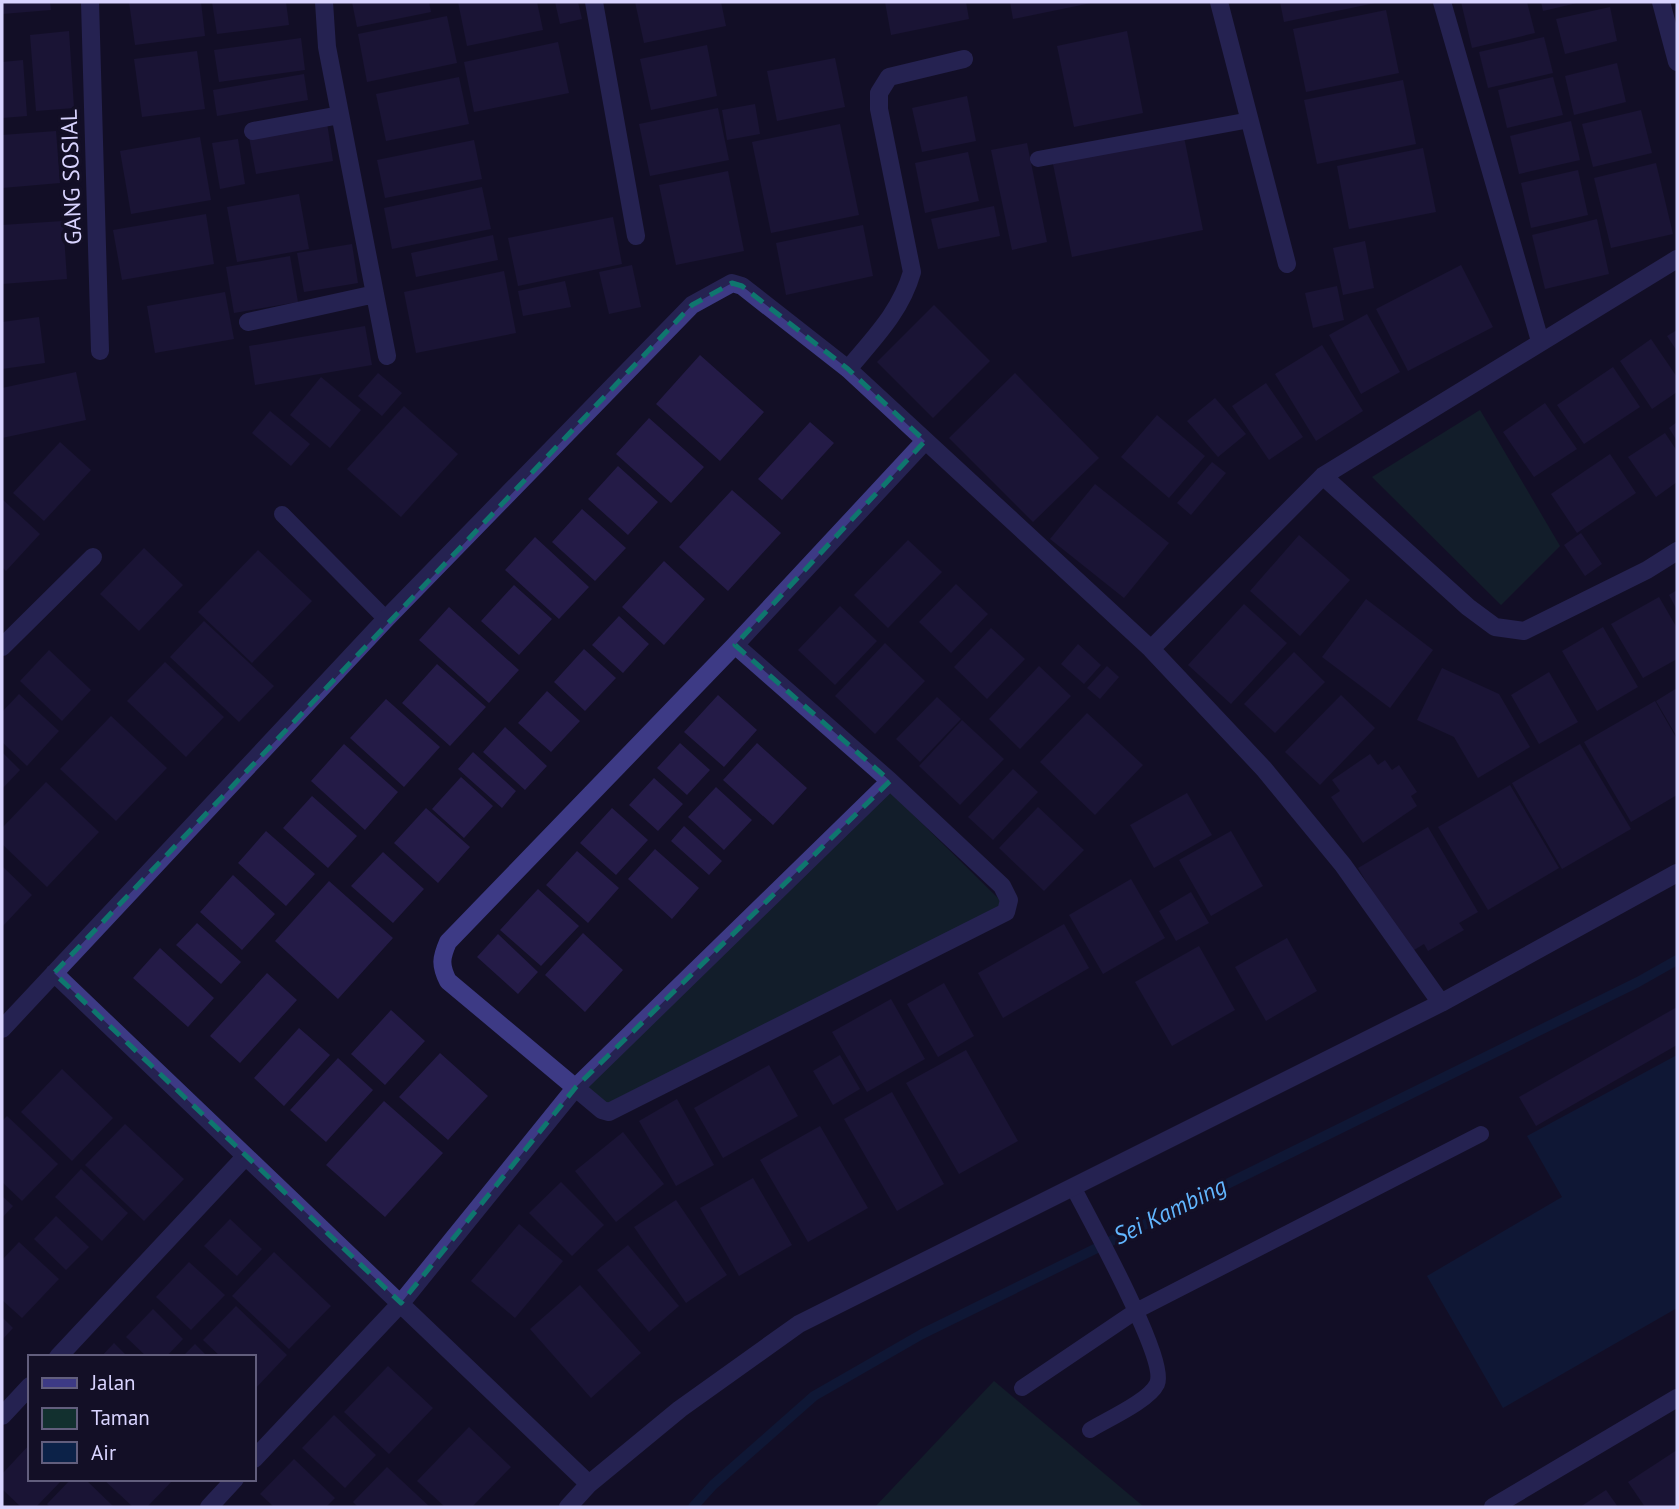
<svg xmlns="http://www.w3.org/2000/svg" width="1679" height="1509" font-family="'PT Sans',sans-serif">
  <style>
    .green { fill: #12302f }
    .water { fill: #0c2248 }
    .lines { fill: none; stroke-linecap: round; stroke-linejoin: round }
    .stream { stroke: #0c2248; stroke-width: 10 }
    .building { fill: #241b47 }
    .service { stroke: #3d3a85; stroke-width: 16 }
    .minor { stroke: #3d3a85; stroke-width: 18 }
    .marked { fill: none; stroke: #0f766e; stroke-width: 5; stroke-dasharray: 14 9; stroke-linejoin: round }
    .labels { text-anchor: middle; stroke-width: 7; stroke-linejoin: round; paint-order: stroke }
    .street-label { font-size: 23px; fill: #d9d4ff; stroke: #130f26 }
    .water-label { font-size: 24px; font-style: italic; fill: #62b6ff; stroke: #130f26 }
  </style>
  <rect width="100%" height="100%" fill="#130f26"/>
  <!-- green -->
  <path class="green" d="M1480,410L1560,546L1501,605L1372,477Z
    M889,791L1005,905L602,1106L579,1086Z
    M994,1381L1144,1507H875Z"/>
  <!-- water -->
  <path class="water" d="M1677,1055V1308L1503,1408L1427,1276L1562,1197L1527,1136Z"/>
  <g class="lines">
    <!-- stream -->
    <path class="stream" d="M693,1507L713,1485L814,1396L922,1334L1638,982L1677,960"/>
  </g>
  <!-- building -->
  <path class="building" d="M2,2H50L51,10L2,14Z
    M129,2H201L205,36L135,45Z
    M212,2H286L289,25L217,34Z
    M352,2H429L431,12L357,27Z
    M458,2H537L543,30L467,46Z
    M555,2H578L582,19L560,24Z
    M635,2H721L726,26L644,43Z
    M885,2H966L969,19L891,35Z
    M1010,2H1090L1091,3L1013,19Z
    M1280,2H1375V3L1284,22Z
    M1461,2H1527L1535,33L1472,48Z
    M1541,2H1577V3L1543,11Z
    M1610,7L1617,41L1565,54L1556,19Z
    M1386,10L1399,73L1306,92L1293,29Z
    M447,16L457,63L367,82L358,34Z
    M69,31L74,108L36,111L30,35Z
    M1127,31L1143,113L1074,127L1057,46Z
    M1544,37L1553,73L1488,88L1479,52Z
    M301,38L305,70L219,82L214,50Z
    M558,42L569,93L474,112L464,62Z
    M707,45L717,96L651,110L640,59Z
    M197,51L205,109L142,117L134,59Z
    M835,58L845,107L777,121L767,71Z
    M23,60L27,116L2,118V62Z
    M1617,63L1626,102L1574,115L1565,76Z
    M304,74L308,100L217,116L213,90Z
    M459,77L469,124L386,141L376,94Z
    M1553,77L1563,115L1507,128L1498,90Z
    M1403,80L1416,144L1317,164L1304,100Z
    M967,96L976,141L922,152L912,108Z
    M755,104L760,134L727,140L722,110Z
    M718,108L729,160L650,176L639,124Z
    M1641,110L1652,153L1593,167L1582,124Z
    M1571,121L1580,160L1519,174L1510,136Z
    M327,123L333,161L256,174L249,137Z
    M840,124L859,215L771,233L752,142Z
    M56,131L60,183L2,188V135Z
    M200,137L211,200L131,214L120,151Z
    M1184,137L1203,230L1072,257L1053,164Z
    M238,139L245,184L220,189L212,143Z
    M474,140L482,179L385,198L377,160Z
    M1027,143L1047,242L1012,250L991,150Z
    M1423,148L1436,212L1349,229L1337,166Z
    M968,152L979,201L925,213L915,163Z
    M1656,163L1673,234L1611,248L1594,178Z
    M1578,170L1588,215L1531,228L1521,183Z
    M728,171L744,251L676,265L659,185Z
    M482,187L491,229L392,249L384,208Z
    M299,194L309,249L237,262L227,207Z
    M994,206L1000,236L938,249L931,219Z
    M206,214L214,264L122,280L113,230Z
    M613,217L622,264L518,286L508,238Z
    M1597,219L1609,274L1545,289L1532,235Z
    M63,221L67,279L2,284V225Z
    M863,225L873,276L786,295L776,243Z
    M493,235L498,260L416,277L411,253Z
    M1365,241L1374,288L1343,295L1333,248Z
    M352,244L358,283L304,292L297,253Z
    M290,256L298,302L234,313L226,267Z
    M632,265L641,307L609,314L599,272Z
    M1461,265L1493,327L1408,371L1376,309Z
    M504,271L516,333L416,353L404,292Z
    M565,281L571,307L523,316L518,291Z
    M1337,286L1344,320L1313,328L1305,293Z
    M225,292L234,339L155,353L147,306Z
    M934,305L990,361L933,418L877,362Z
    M1367,314L1400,372L1361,394L1329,335Z
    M39,317L45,363L2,369V322Z
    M365,326L372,365L255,385L249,346Z
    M1677,330V351L1667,336Z
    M1651,339L1677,377V392L1652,409L1620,361Z
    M1322,345L1363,411L1316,441L1275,374Z
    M700,355L764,412L720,461L656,404Z
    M1613,367L1640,407L1584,444L1557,405Z
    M76,372L86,420L2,438V388Z
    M378,373L402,393L382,416L358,396Z
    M1015,373L1099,458L1033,522L949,438Z
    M321,377L361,410L330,448L290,415Z
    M1266,383L1303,437L1269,460L1232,406Z
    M1215,398L1246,434L1218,457L1187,421Z
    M1545,403L1577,449L1534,477L1503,432Z
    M404,406L458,454L401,517L347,469Z
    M270,411L310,444L291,466L252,433Z
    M1157,415L1205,456L1169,498L1121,457Z
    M649,418L704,467L671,503L616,454Z
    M810,422L834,443L782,500L758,479Z
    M1677,422V441L1669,428Z
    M1665,433L1677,451V482L1656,497L1628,457Z
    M60,442L91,470L44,521L13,493Z
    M1610,454L1636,493L1577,533L1551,494Z
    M1212,462L1226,473L1191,515L1177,503Z
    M618,466L658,502L628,535L588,499Z
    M1095,484L1169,543L1124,598L1050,539Z
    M732,490L781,533L728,591L679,547Z
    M2,499L40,534L6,571L2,567Z
    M582,509L626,548L595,581L552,542Z
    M1581,533L1602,564L1585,576L1564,545Z
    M1299,535L1350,580L1300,636L1250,591Z
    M535,537L589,587L559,619L505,570Z
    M908,540L942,572L888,628L854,595Z
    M144,548L183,585L139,631L100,594Z
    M258,550L312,601L252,663L198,612Z
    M664,561L705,599L664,645L622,607Z
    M956,584L988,614L951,653L919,622Z
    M514,585L552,619L519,655L481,621Z
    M1677,590V610L1669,595Z
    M1659,597L1677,628V659L1643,678L1611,624Z
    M1366,599L1433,650L1390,708L1322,657Z
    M1244,604L1287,643L1231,704L1188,665Z
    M840,606L877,641L835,685L798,650Z
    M449,607L519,670L489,703L419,640Z
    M619,616L649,644L623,673L592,645Z
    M204,621L274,686L239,722L170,657Z
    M1603,627L1638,687L1597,711L1562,651Z
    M991,628L1025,659L987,699L954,667Z
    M885,643L925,681L875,734L835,696Z
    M1078,644L1101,665L1084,684L1061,664Z
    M584,649L616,678L585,711L554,682Z
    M49,650L91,690L62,721L20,681Z
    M1294,652L1325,682L1275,733L1244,704Z
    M165,662L224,717L186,757L127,701Z
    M437,664L486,707L450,746L402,703Z
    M1039,666L1071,696L1020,749L989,719Z
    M1107,666L1119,677L1100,699L1087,688Z
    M1442,668L1499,694L1530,747L1478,778L1454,737L1417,720Z
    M1549,672L1578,722L1539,744L1511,695Z
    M1677,688V737L1656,701Z
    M547,691L580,721L551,752L518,723Z
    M19,694L59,731L27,766L2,742V712Z
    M718,695L757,730L724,767L684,732Z
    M1341,695L1375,728L1320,785L1285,752Z
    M937,697L961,719L920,762L896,739Z
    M386,699L440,747L404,787L350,738Z
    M1655,701L1677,739V795L1631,822L1584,742Z
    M1087,713L1143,765L1095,815L1040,762Z
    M111,716L167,768L116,821L60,769Z
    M962,720L1004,759L960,805L919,766Z
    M505,727L547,766L525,790L483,752Z
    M680,743L710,770L687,795L657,768Z
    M757,743L807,788L773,825L723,780Z
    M344,744L398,792L365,830L311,781Z
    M1580,744L1631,829L1562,869L1512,783Z
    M2,752L20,770L2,789Z
    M473,752L516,791L502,808L458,769Z
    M1370,754L1378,765L1385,760L1392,770L1399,765L1417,792L1411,796L1417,806L1363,843L1331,797L1340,791L1332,780Z
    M1013,769L1038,792L993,840L968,817Z
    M461,777L493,806L464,838L432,809Z
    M654,778L683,804L658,831L629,805Z
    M46,782L99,832L47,887L2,844V828Z
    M1510,785L1559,868L1488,910L1438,827Z
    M716,787L752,820L724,850L688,817Z
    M1187,793L1212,835L1154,868L1130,825Z
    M312,796L357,836L328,868L283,828Z
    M1038,807L1084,850L1044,891L999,848Z
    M426,808L470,847L438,883L394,843Z
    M612,808L648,840L616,875L580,843Z
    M684,826L722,861L709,875L671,841Z
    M1428,827L1478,912L1459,923L1464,930L1428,951L1424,944L1409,953L1358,868Z
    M266,831L315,874L286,906L238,863Z
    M1231,831L1263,886L1211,916L1179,860Z
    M655,849L699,888L672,919L628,879Z
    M577,851L619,888L588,923L546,885Z
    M383,852L424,889L393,923L351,886Z
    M2,866L32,895L2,927Z
    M233,875L275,914L242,950L200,912Z
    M1131,879L1165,938L1103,974L1069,915Z
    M329,881L393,938L338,999L275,941Z
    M538,889L579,926L541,966L500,930Z
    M1191,892L1209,923L1176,941L1159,911Z
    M197,923L241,962L221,984L176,945Z
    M1064,924L1089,968L1003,1018L978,973Z
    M583,933L623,970L585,1012L545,975Z
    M498,934L538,972L518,994L477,957Z
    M1287,938L1317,991L1266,1021L1235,967Z
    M1199,946L1235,1010L1172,1046L1135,982Z
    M160,948L214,998L188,1027L133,978Z
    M267,973L297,1000L240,1063L210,1036Z
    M944,983L974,1036L938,1057L907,1004Z
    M891,999L925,1059L867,1092L832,1032Z
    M1677,1007V1045L1536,1126L1519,1097Z
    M391,1010L425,1041L385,1085L351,1054Z
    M299,1028L330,1055L284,1106L254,1078Z
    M966,1050L1018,1141L959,1174L906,1083Z
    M440,1053L488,1096L448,1140L399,1097Z
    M840,1055L860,1089L833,1105L813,1071Z
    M338,1058L373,1090L326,1142L290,1110Z
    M769,1065L798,1116L723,1158L694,1108Z
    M62,1069L113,1118L72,1161L21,1112Z
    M892,1092L944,1184L897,1211L844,1119Z
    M677,1099L714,1165L676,1186L639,1121Z
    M384,1101L443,1153L385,1217L326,1165Z
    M7,1116L58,1164L22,1201L2,1182V1121Z
    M125,1124L184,1179L144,1221L85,1165Z
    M820,1126L868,1208L808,1242L760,1160Z
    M623,1132L664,1184L616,1222L575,1171Z
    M81,1169L128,1213L102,1241L55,1197Z
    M753,1178L792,1245L739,1276L700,1208Z
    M561,1182L604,1225L572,1256L529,1213Z
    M2,1196L13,1206L2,1218Z
    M676,1200L727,1275L686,1303L634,1227Z
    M56,1216L89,1247L66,1270L34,1239Z
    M230,1219L262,1249L237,1276L204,1246Z
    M519,1224L563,1261L515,1318L471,1281Z
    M19,1242L59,1279L22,1318L2,1300V1260Z
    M628,1245L679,1306L649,1332L597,1270Z
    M274,1252L331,1306L289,1349L232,1296Z
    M189,1262L225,1295L191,1330L156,1297Z
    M580,1285L641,1353L591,1398L530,1329Z
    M236,1306L287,1355L254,1390V1357H221L203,1340Z
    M153,1309L183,1339L166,1357H147L126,1337Z
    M2,1317L13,1328L2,1340Z
    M114,1343L128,1357H101Z
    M195,1344L208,1357H182Z
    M388,1366L433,1408L389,1454L344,1412Z
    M334,1415L376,1455L345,1488L302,1448Z
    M469,1427L511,1467L472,1507H445L417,1481Z
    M30,1444V1479H63L36,1507H21L2,1489V1474Z
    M1677,1450V1507H1645L1628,1482Z
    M294,1459L335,1498L326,1507H274L260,1494Z
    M387,1467L430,1507H358L353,1502Z
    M71,1479H85L114,1507H50L47,1504Z
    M103,1479H174L147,1507H133Z
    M1606,1490L1618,1507H1580Z"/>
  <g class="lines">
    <!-- service -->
    <path class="service" d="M1038,159L1250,120
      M282,514L386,619
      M1073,1187C1088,1216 1168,1360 1157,1384C1149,1401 1106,1420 1090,1430
      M1022,1388L1136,1311L1481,1134"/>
    <!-- minor -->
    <path class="minor" d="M90,2L100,351
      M324,2L327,47L387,356
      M594,2L636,236
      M1219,2L1287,264
      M1442,2L1540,341
      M1661,2L1677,62
      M253,131L340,115
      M248,322L375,294
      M848,369C874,338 901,311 912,272L879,109V93L889,77L964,59
      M1323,476L1468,607L1495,627L1524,631L1647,570L1677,551
      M735,645L890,781L1002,886L1009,900L1006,912L609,1112L602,1110L448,981C440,965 441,958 448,942L735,645L925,441
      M2,647L93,557
      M1151,649L1323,476L1677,259
      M54,973L589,1484
      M2,1029L386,619L692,305L732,283L742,286L848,369L1151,649L1264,769L1343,865L1441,1003
      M58,1357L245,1157
      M2,1416L30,1386
      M254,1459L401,1303L576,1087L890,781
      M209,1507L235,1479
      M568,1507L589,1484L680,1409L799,1324L1441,1003L1677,873
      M1493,1507L1677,1398"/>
  </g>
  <!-- marked area -->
  <path d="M0 0H1679V1509H0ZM732,283L742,286L848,369L925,441L735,645L890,781L576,1087L401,1303L54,973L692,305Z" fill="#130f26" fill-opacity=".55" fill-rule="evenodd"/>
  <path class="marked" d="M732,283L742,286L848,369L925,441L735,645L890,781L576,1087L401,1303L54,973L692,305Z"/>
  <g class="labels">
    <!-- street labels -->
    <g class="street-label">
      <text transform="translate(71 177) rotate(-92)" y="8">GANG SOSIAL</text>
    </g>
    <!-- water labels -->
    <g class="water-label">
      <text transform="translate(1170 1211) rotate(-26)" y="8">Sei Kambing</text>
    </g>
  </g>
  <!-- border -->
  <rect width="1679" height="1509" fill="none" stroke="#d9d4ff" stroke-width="7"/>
  <!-- legend -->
  <rect x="28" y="1355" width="228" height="126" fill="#130f26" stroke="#625e7d" stroke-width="2"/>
  <rect x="42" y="1378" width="35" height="10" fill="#3d3a85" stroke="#625e7d" stroke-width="2"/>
  <text x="91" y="1390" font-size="21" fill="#d9d4ff">Jalan</text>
  <rect x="42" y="1408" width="35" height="21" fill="#12302f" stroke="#625e7d" stroke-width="2"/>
  <text x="91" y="1425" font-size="21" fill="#d9d4ff">Taman</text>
  <rect x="42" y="1442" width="35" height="21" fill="#0c2248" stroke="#625e7d" stroke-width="2"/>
  <text x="91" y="1460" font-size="21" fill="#d9d4ff">Air</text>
</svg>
